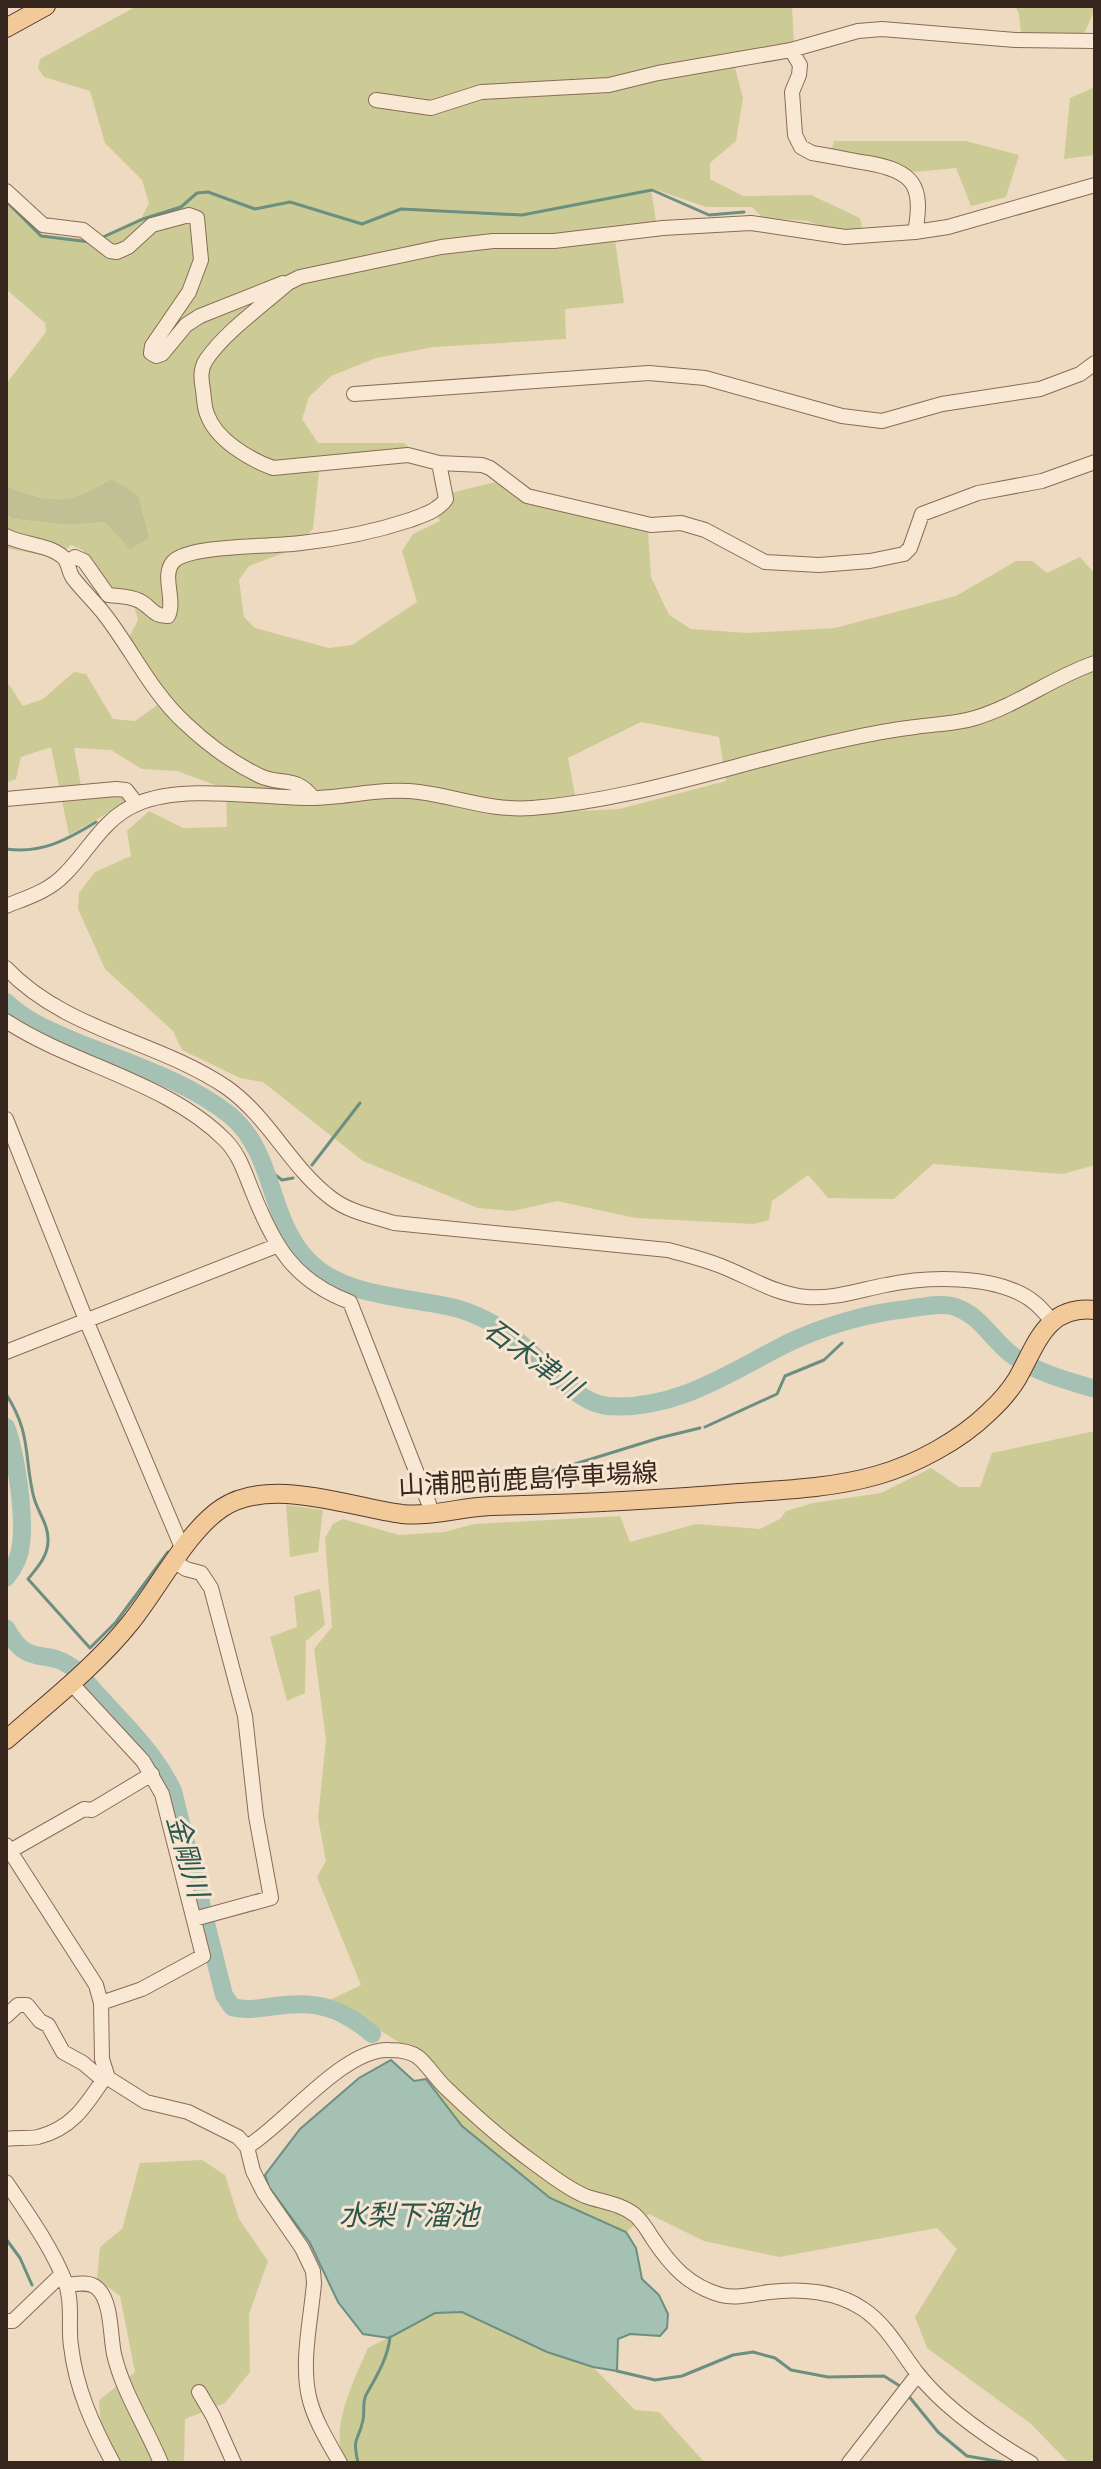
<svg xmlns="http://www.w3.org/2000/svg" width="1101" height="2469" font-family="Spectral,'Noto Sans JP',serif">
  <style>
    .green { fill: #cccb95; fill-rule: evenodd }
    .cemetery { fill: #c1c094 }
    .water { fill: #a4c1b4; stroke: #6b8f81; stroke-width: 2 }
    .lines { fill: none; stroke-linecap: round; stroke-linejoin: round }
    .stream { stroke: #6b8f81; stroke-width: 3 }
    .river { stroke: #a4c1b4; stroke-width: 18 }
    .minor-casing { stroke: #886b58; stroke-width: 16 }
    .major-casing { stroke: #553a2d; stroke-width: 20 }
    .minor { stroke: #f9e9d4; stroke-width: 14 }
    .major { stroke: #f2c998; stroke-width: 18 }
    .labels { text-anchor: middle; stroke-width: 6; stroke-linejoin: round; paint-order: stroke }
    .street-label { font-size: 26px; fill: #37261d; stroke: #f6e6d1 }
    .water-label { font-size: 28px; font-style: italic; fill: #2c574e; stroke: #f6e6d1 }
  </style>
  <rect width="100%" height="100%" fill="#eedac1"/>
  <!-- green -->
  <path class="green" d="M137,6H792L794,44L732,56L743,98L736,141L710,163V179L743,196L811,195L860,218L862,229L837,231L807,221L763,218L752,207H706L651,188L658,236L615,240L624,303L565,309L566,339L434,347L376,358L331,376L309,397L302,419L318,443H404L410,448L412,459L319,471L313,529L294,549L249,566L239,580L244,617L255,628L329,648L352,645L417,602L402,551L413,534L440,521L431,501L443,495L499,481L517,499L648,530L651,577L669,615L691,629L747,633L835,628L956,596L1016,561H1032L1047,573L1080,557L1095,574V1165L1063,1174L933,1164L894,1199L828,1198L808,1175L772,1201L769,1220L754,1224L635,1218L557,1201L513,1211L478,1208L363,1161L263,1082L240,1078L182,1050L173,1031L105,969L78,909L79,893L95,872L131,856L127,831L149,811L183,828L227,827L226,789L177,771L142,769L111,750L74,748L83,796L120,792L127,802L69,835L51,747L21,757L16,779L6,783V680L23,706L43,699L74,672L86,674L113,719L135,721L160,703L123,649L138,620L133,602L107,598L83,550L71,545L56,558L6,548V513L12,519L70,525L105,522L149,538L80,497L55,501L14,490L6,485V384L46,332L45,323L6,289V198L42,234L93,240L142,217L149,203L142,180L105,143L90,91L44,77L38,68L40,59ZM641,722L719,737L726,781L619,809L578,811L568,758Z
    M1015,6H1095V9L1083,36L1021,34L1019,14Z
    M1095,87V155L1064,159L1070,98Z
    M834,141H966L1019,155L1006,197L971,206L956,168L914,172L829,161Z
    M1095,1431V2463H1069L1031,2424L927,2348L915,2317L957,2249L937,2228L779,2257L704,2241L649,2214L626,2232L550,2198L462,2126L402,2044L330,2000L361,1985L317,1877L326,1861L318,1818L326,1740L314,1649L332,1627L325,1538L333,1524L343,1519L399,1535L444,1532L474,1524L620,1516L630,1542L696,1524L760,1529L780,1519L786,1511L813,1503L881,1493L931,1468L959,1487H980L992,1453Z
    M286,1505L323,1510L318,1552L290,1557Z
    M320,1589L325,1625L306,1641L305,1693L287,1701L270,1637L297,1627L294,1596Z
    M202,2160L225,2175L239,2219L268,2261L249,2314L250,2372L225,2403L185,2419L184,2463H120L101,2427L99,2400L135,2372L120,2296L97,2279L100,2247L122,2229L140,2163Z
    M462,2312L547,2352L593,2367L635,2410L659,2412L705,2463H346C327,2432 355,2378 368,2348L435,2313Z"/>
  <!-- cemetery -->
  <path class="cemetery" d="M112,479L138,496L149,538L130,549L105,522L70,525L12,519L6,513V485C15,491 25,493 35,496C69,505 83,495 112,479Z"/>
  <!-- water -->
  <path class="water" d="M391,2060L414,2081L426,2079L462,2126L550,2198L626,2232L636,2248L642,2279L659,2295L668,2314L667,2328L660,2336L630,2334L618,2339L617,2371L593,2367L547,2352L462,2312L435,2313L389,2338L363,2334L338,2302L310,2243L269,2187L265,2175L300,2129L359,2078Z"/>
  <g class="lines">
    <!-- stream -->
    <path class="stream" d="M6,201L41,236L90,242
      M101,238L143,219L181,207L197,193L208,192L255,209L290,202L362,224L401,209L522,215L652,190L709,215L744,212
      M6,849C41,854 67,840 96,822
      M312,1165L360,1103
      M266,1168L282,1180L293,1178
      M6,1394C31,1433 24,1454 33,1494C36,1510 49,1524 48,1541C48,1556 37,1568 28,1579L90,1648L116,1622L168,1552
      M705,1427L777,1394L785,1376L824,1360L842,1343
      M533,1477L659,1438L700,1428
      M436,1496L472,1486L525,1479
      M6,2239L20,2258L32,2285
      M617,2371L655,2380L682,2376L733,2355L753,2352L775,2358L791,2370L828,2377L884,2376L903,2388
      M907,2394L938,2432L967,2456L1008,2463
      M358,2463C352,2434 358,2444 363,2420C365,2412 362,2403 366,2395C376,2377 388,2358 390,2337"/>
    <!-- river -->
    <path class="river" d="M6,1002C27,1022 53,1032 79,1043C129,1063 189,1082 231,1116C275,1154 268,1217 306,1258C341,1297 403,1296 451,1307C466,1310 485,1319 499,1327C532,1346 571,1403 608,1406C676,1411 730,1372 788,1343C824,1326 868,1313 907,1309C921,1307 938,1303 952,1306C979,1313 991,1339 1012,1355C1037,1373 1065,1380 1095,1389
      M6,1427C16,1453 25,1516 21,1544C20,1557 14,1568 6,1578
      M6,1628C28,1669 44,1647 72,1667C81,1673 89,1686 97,1694C125,1725 155,1753 173,1791L224,1995L232,2007C247,2011 261,2008 276,2006C316,2000 342,2008 372,2034"/>
    <defs>
      <path id="minor" d="M791,50L800,65L799,75L792,92L795,135L801,147L812,153C831,156 850,160 868,163C914,171 924,186 915,232
        M376,100L431,108L481,92L609,85L658,73L791,50L858,31L882,29L1015,40L1095,41
        M1095,185L948,227L915,232L845,237L751,223L663,228L554,241H493L441,247L300,277L288,283C262,306 225,332 206,360C200,369 201,379 203,390C204,397 204,407 207,414C216,440 249,459 273,468L408,455L439,463L482,465L490,468L527,496L651,525L681,523L705,530L765,562L819,565L870,561L904,554L910,548L922,514L978,493L1042,481L1095,462
        M6,191L43,225L83,230L110,251L117,252L128,247L152,225L189,215L197,218L201,260L189,292L152,346L151,353L156,356L162,354L186,325L200,316L283,283
        M354,394L649,373L705,378L842,416L882,421L942,404L1040,389L1080,374L1095,363
        M6,536C23,545 48,544 63,557C69,562 68,571 73,578C83,591 95,602 105,615C132,650 152,693 185,723C206,743 233,763 260,776C282,786 296,775 313,798
        M67,562L75,557L84,561L108,595C118,596 130,596 140,601C151,607 154,617 168,616C176,600 161,576 173,562C189,544 276,547 301,543C338,539 374,532 410,520C423,515 438,511 446,499L439,463
        M6,799L116,789L126,790L137,804
        M6,906C26,898 49,891 64,875C89,851 102,819 137,804C182,784 261,798 310,798C347,798 382,787 419,792C458,797 490,811 532,808C636,800 736,763 838,741C864,735 889,730 915,727C934,724 956,724 975,718C1018,705 1053,677 1095,663
        M6,968C66,1031 156,1040 226,1087C269,1117 290,1167 331,1198C349,1212 372,1216 394,1223L668,1250C686,1255 703,1259 721,1266C749,1277 777,1295 807,1297C835,1299 859,1290 886,1285C928,1276 1000,1274 1035,1303C1041,1308 1047,1315 1052,1321
        M6,1021C73,1065 168,1082 225,1140C240,1155 245,1174 253,1193C274,1246 294,1281 350,1302L429,1504L431,1514
        M6,1119L86,1320L183,1550
        M6,1352L276,1246
        M175,1562L186,1569L201,1573L211,1588L245,1716L256,1816L271,1898L194,1919
        M71,1683L143,1761L162,1794L203,1956L142,1989L101,2003
        M6,1845L96,1985L101,2003L102,2059L108,2078L146,2102L188,2112L238,2137L247,2147L253,2171L264,2193L302,2248L313,2271L314,2283C311,2320 300,2365 310,2401C316,2423 329,2443 340,2463
        M10,1851L84,1809L92,1810L152,1774
        M6,2016L18,2005H27L40,2021L48,2025L63,2052L83,2063L103,2080L108,2078
        M6,2139C17,2137 27,2139 38,2137C71,2129 85,2107 103,2080
        M247,2147C286,2123 344,2048 389,2050C398,2050 410,2051 418,2057C428,2065 436,2079 446,2088C474,2115 502,2140 534,2163C549,2174 566,2188 585,2196C601,2202 620,2203 635,2215C642,2221 648,2231 653,2239C671,2266 689,2286 721,2295C736,2299 754,2294 769,2292C800,2288 837,2291 863,2309C887,2325 900,2351 917,2373C946,2410 991,2440 1031,2463
        M6,2182C27,2213 53,2249 66,2284C73,2304 68,2326 71,2346C76,2389 93,2426 113,2463
        M66,2285C76,2284 89,2281 97,2288C112,2301 110,2335 114,2354C123,2393 146,2426 161,2463
        M6,2321H13L61,2275
        M199,2392L213,2416L234,2463
        M849,2463L918,2374"/>
      <path id="major" d="M6,28L46,6
        M6,1740C48,1703 95,1667 131,1622C157,1590 188,1530 222,1508C270,1476 349,1507 402,1514C432,1517 461,1507 491,1506C574,1504 656,1500 739,1493C785,1490 833,1488 878,1475C916,1464 959,1441 988,1413C999,1403 1009,1392 1017,1379C1037,1344 1046,1305 1095,1310"/>
    </defs>
    <!-- minor casing -->
    <use href="#minor" class="minor-casing"/>
    <!-- major casing -->
    <use href="#major" class="major-casing"/>
    <!-- minor -->
    <use href="#minor" class="minor"/>
    <!-- major -->
    <use href="#major" class="major"/>
  </g>
  <g class="labels">
    <!-- street labels -->
    <g class="street-label">
      <text transform="translate(528 1479) rotate(-3)" y="9">山浦肥前鹿島停車場線</text>
    </g>
    <!-- water labels -->
    <g class="water-label">
      <text transform="translate(533 1358) rotate(36)" y="10">石木津川</text>
      <text transform="translate(188 1856) rotate(74)" y="10">金剛川</text>
      <text x="409" y="2225">水梨下溜池</text>
    </g>
  </g>
  <!-- border -->
  <rect width="1101" height="2469" fill="none" stroke="#37261d" stroke-width="16"/>
</svg>
